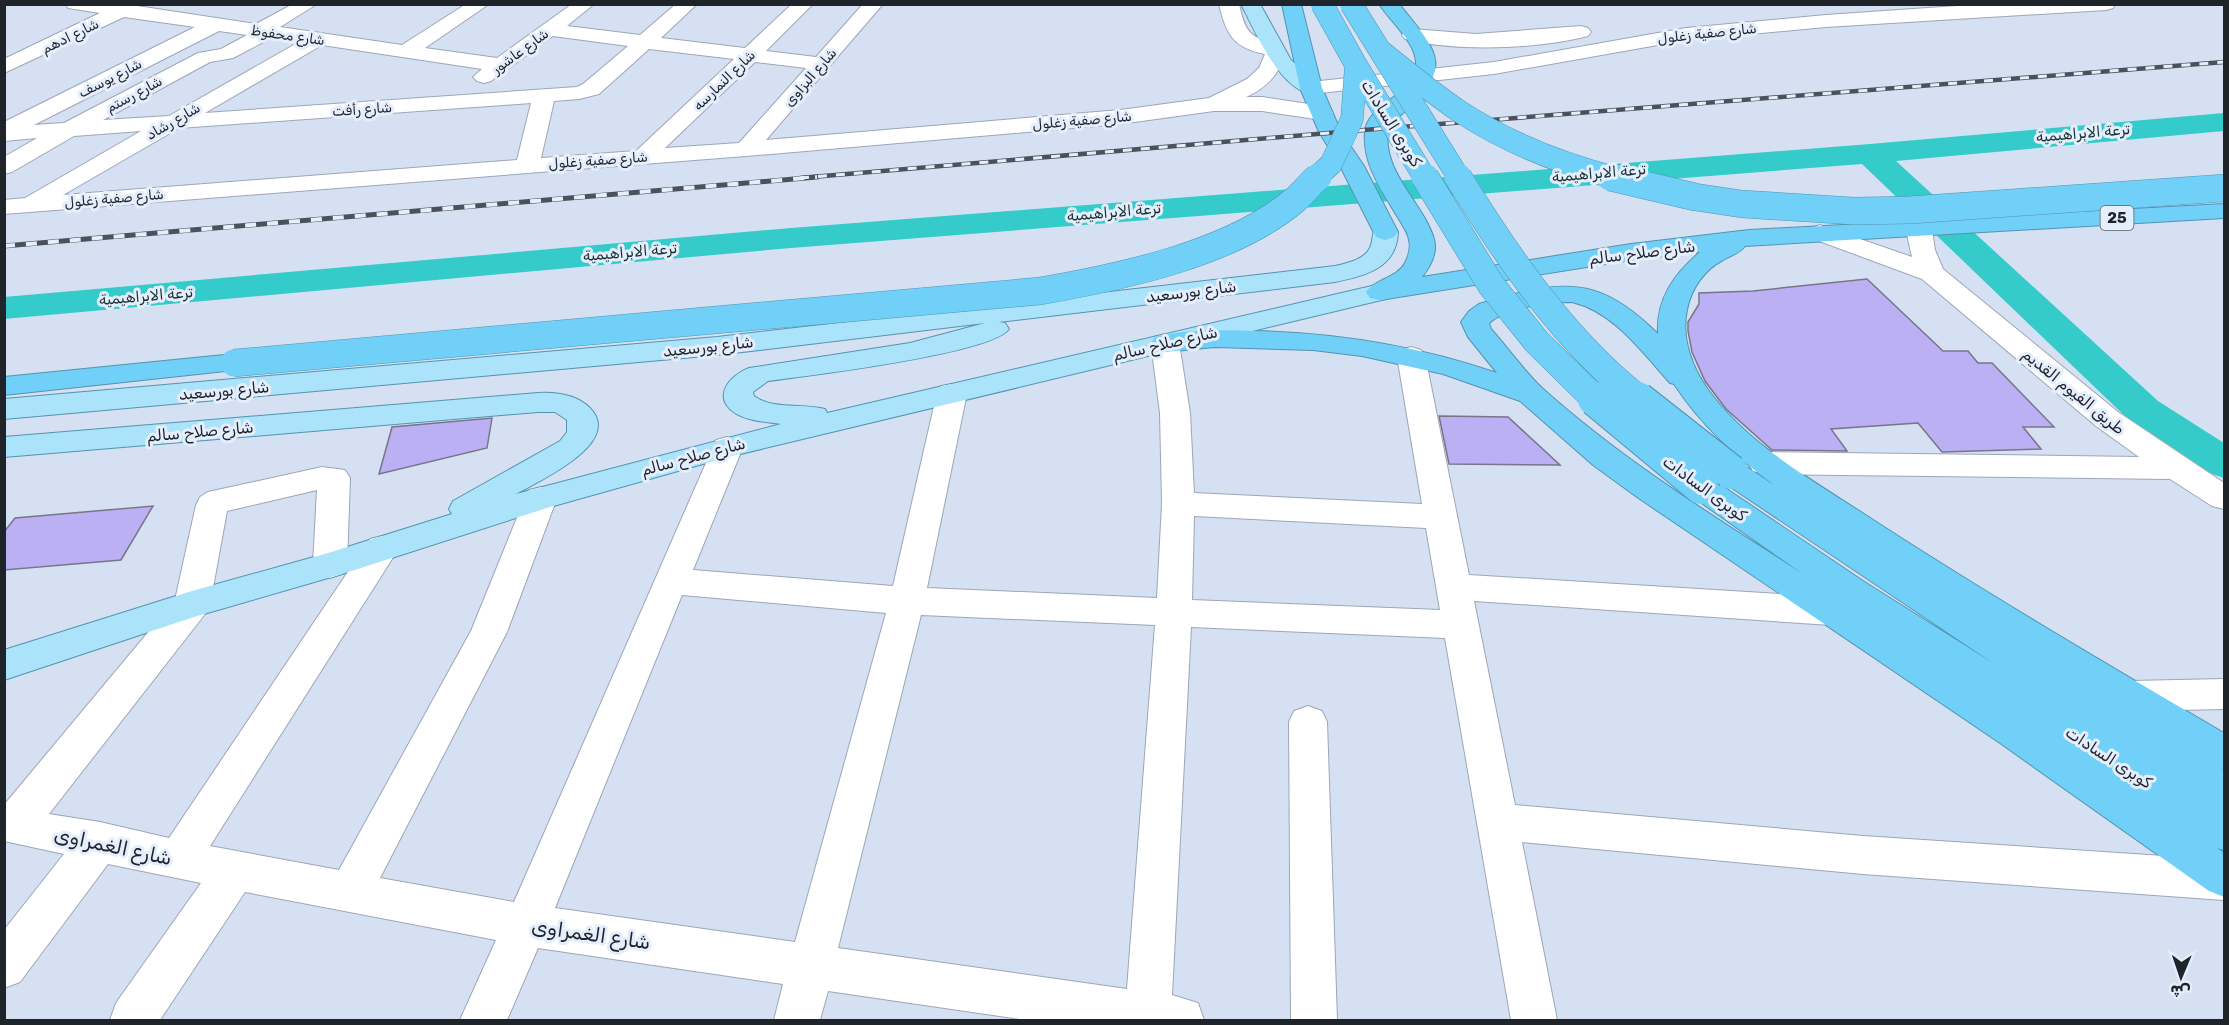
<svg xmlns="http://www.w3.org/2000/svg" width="2229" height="1025" font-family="Rubik,Cairo,sans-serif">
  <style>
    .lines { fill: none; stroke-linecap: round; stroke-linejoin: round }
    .canal { fill: #34cbca; fill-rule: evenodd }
    .building { fill: #bcb0f4; stroke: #777587; stroke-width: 1.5 }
    .minor-casing { stroke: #9ca6b8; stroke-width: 2 }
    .major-casing { stroke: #5493af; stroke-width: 2 }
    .highway-casing { stroke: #5493af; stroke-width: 2 }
    .minor { fill: #fff; fill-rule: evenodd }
    .major { fill: #aae3fa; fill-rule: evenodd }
    .highway { fill: #71d0f7; fill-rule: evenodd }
    .rail-far1-casing { stroke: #4b515b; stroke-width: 4.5 }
    .rail-casing { stroke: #4b515b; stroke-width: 5 }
    .rail-far1 { stroke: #e5eefd; stroke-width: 3; stroke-dasharray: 9; stroke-linecap: butt }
    .rail { stroke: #e5eefd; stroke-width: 4; stroke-dasharray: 11; stroke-linecap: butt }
    .highway-bridge-far2-casing { stroke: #5493af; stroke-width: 23; stroke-linecap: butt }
    .highway-bridge-far1-casing { stroke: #5493af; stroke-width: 28; stroke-linecap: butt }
    .highway-bridge-casing { stroke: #5493af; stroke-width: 36; stroke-linecap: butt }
    .highway-bridge-far2 { stroke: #71d0f7; stroke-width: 22 }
    .highway-bridge-far1 { stroke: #71d0f7; stroke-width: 27 }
    .highway-bridge { stroke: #71d0f7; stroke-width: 34 }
    .labels { text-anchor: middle; stroke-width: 6; stroke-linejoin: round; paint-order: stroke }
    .far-street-label { font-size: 14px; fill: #1f232a; stroke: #e5eefd }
    .far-water-label { font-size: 15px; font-style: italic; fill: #193130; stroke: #e5eefd }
    .shield { fill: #e5eefd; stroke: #5a6069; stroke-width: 1.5 }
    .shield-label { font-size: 15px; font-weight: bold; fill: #1f232a }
    .street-label { font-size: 16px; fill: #1f232a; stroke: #e5eefd }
    .near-street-label { font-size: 20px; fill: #1f232a; stroke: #e5eefd }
  </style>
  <rect width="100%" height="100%" fill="#d5e1f3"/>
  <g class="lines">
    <!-- canal -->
    <path class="canal" d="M2224,113V131L1896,161L2158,401L2224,443V478L2209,473L2128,419L1862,164L791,248L4,319V297L791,228L1870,144Z"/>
  </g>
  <!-- building -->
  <path class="building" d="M1867,279L1943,351H1968L1978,363H1992L2054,427H2023L2041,449L1942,452L1918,423L1831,429L1847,451L1772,450L1726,409L1705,381L1692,352L1688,331V322L1699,304V293L1753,291Z
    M1439,416L1508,417L1560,465L1449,464Z
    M492,418L487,448L379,474L392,427Z
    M153,506L121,560L4,570V532L15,518Z"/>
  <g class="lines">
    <defs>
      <path id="minor" d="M66,4H124L256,24L293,4H317L280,27L402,45L466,4H489L425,48L497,58L572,4H594L567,26L640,35L676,4H697L661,38L745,48L792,4H813L766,51L816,57L863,4H883L766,140L1120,110L1209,98L1247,79L1259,68L1265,54C1234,48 1226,35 1219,4H1239C1246,36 1251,37 1281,45L1286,53C1279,75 1266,88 1246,97H1262L1322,106L1330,108L1333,113L1330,118L1322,120L1262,111H1214L1120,124L746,156L4,214V200L25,198L141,131L74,136L12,172L4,174V157L37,138L4,141V122L195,27L124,17L4,73V59L100,13L68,8ZM219,31L247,35L221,49L198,53L64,123L34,125ZM553,36L628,46L583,84L577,87L205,113L322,45L482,69L473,77L477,81L484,83L491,81ZM271,38L299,42L169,116L103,120L210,62L233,58ZM649,49L734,59L636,151L541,158L554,101L579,99L599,94ZM755,62L806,68L739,143L665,148ZM531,103L517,160L63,195L179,128Z
        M1986,4H2115L2113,8L2106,10L1826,27L1686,40L1494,74L1311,94L1303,93L1300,88L1303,83L1311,82L1494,62L1686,28L1826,15Z
        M1581,26L1588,28L1591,32L1588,36C1538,49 1455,52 1405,39L1402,35L1405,31L1412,29L1476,34Z
        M1919,222L1928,225L1932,230L1935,250L1943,269L2118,412L2224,483V509L2212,506L2170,479L1764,474L1753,471L1748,463L1753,455L1764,452L2139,457L2096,426L1922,279L1811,238L1807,233L1811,228L1820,225L1912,257L1906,230L1910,225Z
        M1165,334L1175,337L1179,343L1190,413L1194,493L1422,504L1397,356L1401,350L1411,347L1421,350L1425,356L1469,575L1831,597L1844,601L1849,611L1844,621L1831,625L1474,601L1515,805L1863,836L2224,860V900L1863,874L1522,842L1557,1020H1511L1445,638L1191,627L1172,995L1198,1003L1204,1020H1027L828,991L820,1020H774L783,984L538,948L507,1020H460L496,940L245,892L160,1020H110L116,1003L201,883L108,864L20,982L4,988V930L64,854L4,841V805L175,600L196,505L200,497L208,492L322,467L345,470L350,478L347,565L342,574L330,578L318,574L313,565L317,490L227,511L210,604L205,614L49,814L100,822L169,838L370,539L382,536L394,539L399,548L210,846L339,870L471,631L525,498L529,490L541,487L553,490L557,498L507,632L380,878L514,902L716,440L727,437L738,440L743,447L693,570L893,586L937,393L941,386L952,384L963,386L967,393L927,588L1157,598L1162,504L1160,413L1151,343L1155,337ZM1194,516L1426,528L1440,610L1192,600ZM682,595L886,613L795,942L555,908ZM921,615L1155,625L1127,989L838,948Z
        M2224,679V709L2131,711L2118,707L2112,696L2118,685L2131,681Z
        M1308,706L1322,711L1327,722L1337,1020H1291L1289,722L1294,711Z"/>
      <path id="major" d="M1241,4H1260L1291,60L1322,88L1319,93C1284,101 1254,29 1241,4Z
        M1385,224L1394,227L1398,232C1397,268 1365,276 1335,282L999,322L1005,323L1009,329C992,354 806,376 768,381L753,392L754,396C773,410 803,403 825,409L827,413L1380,284L1390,286L1394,292L1390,298L728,457L550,507L342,574L197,616L4,680V650L192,591L328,553L452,514L449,509L453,501L560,441L567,432V420L555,412H538L4,457V437L538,393C557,392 577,395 590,408C624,443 539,481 516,494L781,424C766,422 747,421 735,413C711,397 730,375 749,368L910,343L985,323L717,355L4,419V399L717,337L1335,266C1348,263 1367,259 1371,245C1373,238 1372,233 1376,227Z"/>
      <path id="highway" d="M1282,4H1301L1322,88L1341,132L1364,166L1398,232L1394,237L1385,240L1376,237L1340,166L1319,132L1300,88Z
        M1379,4H1399C1437,51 1456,67 1402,114C1396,119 1389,122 1388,130C1382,173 1423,202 1434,239C1438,253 1430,267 1422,277L1631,244L1749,230L2224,204V218L1745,246C1740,253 1730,256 1723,260C1704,270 1691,289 1687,310C1681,338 1692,368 1709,391C1748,444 1810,479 1864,514C1982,591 2103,662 2224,733V770L2221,769L2224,771V850L2217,848L2224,853V897L2209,891L2000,743L1637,497L1593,465L1520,401L1443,374L1362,356L1313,350L1215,347L1165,352L1155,349L1151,343L1155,337C1187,329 1222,330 1255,331C1338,333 1418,346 1497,373L1468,337L1461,322L1469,311L1479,304C1491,300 1503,298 1515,294C1578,277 1612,288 1658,334C1656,299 1674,274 1700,252L1631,260L1380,300L1370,298L1366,292C1375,279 1397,278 1405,263C1408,257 1411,247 1409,240C1408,232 1401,223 1397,216C1382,191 1362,163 1365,132C1367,99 1433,93 1412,48C1404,32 1389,19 1379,4ZM1572,302C1614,312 1642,352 1670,383L1674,384C1701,425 1735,456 1774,485C1756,474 1741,458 1720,464L1715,472L1720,480L1996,665L1863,581L1712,479L1701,476L1690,479L1685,487L1690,495L1803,574C1713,516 1622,460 1542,388C1524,371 1508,348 1491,329L1489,323C1508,307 1548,302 1572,302Z
        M234,354L244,357L248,363L244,369L4,395V377Z"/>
    </defs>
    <!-- minor casing -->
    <use href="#minor" class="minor-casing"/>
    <!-- major casing -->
    <use href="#major" class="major-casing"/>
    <!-- highway casing -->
    <use href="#highway" class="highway-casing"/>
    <!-- minor -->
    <use href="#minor" class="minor"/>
    <!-- major -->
    <use href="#major" class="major"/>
    <!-- highway -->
    <use href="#highway" class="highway"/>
    <defs>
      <path id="rail-far1" d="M800,178L1376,129L2224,62"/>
      <path id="rail" d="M4,246L817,177"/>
    </defs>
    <!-- rail-far1 casing -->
    <use href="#rail-far1" class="rail-far1-casing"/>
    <!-- rail casing -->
    <use href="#rail" class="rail-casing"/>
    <!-- rail-far1 -->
    <use href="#rail-far1" class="rail-far1"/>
    <!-- rail -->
    <use href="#rail" class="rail"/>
    <defs>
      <path id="highway-bridge-far2" d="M1322,4L1356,65L1425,178
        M1351,4L1459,178
        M1382,52C1407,72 1432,93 1459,111C1506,142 1562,164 1616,178
        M1316,178L1331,164L1352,119L1356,65"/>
      <path id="highway-bridge-far1" d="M1425,177L1491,285L1537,342L1596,400
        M1458,177C1508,258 1564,340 1640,400
        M1610,177L1695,197L1742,204L1854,211L1910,210L2224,188
        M234,363L1040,291C1121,277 1231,254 1295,200C1303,193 1310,184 1318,177"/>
      <path id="highway-bridge" d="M1595,399L1701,487
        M1638,399L1731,472"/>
    </defs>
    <!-- highway-bridge-far2 casing -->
    <use href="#highway-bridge-far2" class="highway-bridge-far2-casing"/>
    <!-- highway-bridge-far1 casing -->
    <use href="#highway-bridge-far1" class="highway-bridge-far1-casing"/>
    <!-- highway-bridge casing -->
    <use href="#highway-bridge" class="highway-bridge-casing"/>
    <!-- highway-bridge-far2 -->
    <use href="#highway-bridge-far2" class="highway-bridge-far2"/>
    <!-- highway-bridge-far1 -->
    <use href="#highway-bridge-far1" class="highway-bridge-far1"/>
    <!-- highway-bridge -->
    <use href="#highway-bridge" class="highway-bridge"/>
  </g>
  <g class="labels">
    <!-- far-street labels -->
    <g class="far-street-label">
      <text transform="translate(1707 33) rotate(-6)" y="5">شارع صفية زغلول</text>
      <text transform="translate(288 35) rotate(8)" y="5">شارع محفوظ</text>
      <text transform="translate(70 36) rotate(-26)" y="5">شارع ادهم</text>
      <text transform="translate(520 51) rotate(-36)" y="5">شارع عاشور</text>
      <text transform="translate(810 77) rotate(-49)" y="5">شارع البزاوى</text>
      <text transform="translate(110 78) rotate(-27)" y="5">شارع يوسف</text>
      <text transform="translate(724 80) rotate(-44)" y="5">شارع النمارسه</text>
      <text transform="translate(134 94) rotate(-28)" y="5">شارع رستم</text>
      <text transform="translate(362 109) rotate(-4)" y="5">شارع رأفت</text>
      <text transform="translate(1082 120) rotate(-5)" y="5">شارع صفية زغلول</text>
      <text transform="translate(173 121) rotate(-30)" y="5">شارع رشاد</text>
      <text transform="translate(598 160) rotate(-4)" y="5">شارع صفية زغلول</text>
      <text transform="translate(114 198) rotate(-5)" y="5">شارع صفية زغلول</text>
    </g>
    <!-- far-water labels -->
    <g class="far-water-label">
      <text transform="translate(2083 133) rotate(-5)" y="5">ترعة الابراهيمية</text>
      <text transform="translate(1599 173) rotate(-5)" y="5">ترعة الابراهيمية</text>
      <text transform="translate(1114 212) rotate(-5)" y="5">ترعة الابراهيمية</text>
      <text transform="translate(630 252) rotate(-5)" y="5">ترعة الابراهيمية</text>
      <text transform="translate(146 296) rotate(-5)" y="5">ترعة الابراهيمية</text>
    </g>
    <!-- shield labels -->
    <rect class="shield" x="2100.5" y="206" width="33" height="24" rx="4.5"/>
    <g class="shield-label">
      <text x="2117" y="223">25</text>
    </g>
    <!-- street labels -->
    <g class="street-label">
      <text transform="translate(1392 123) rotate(58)" y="6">كوبرى السادات</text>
      <text transform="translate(1642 252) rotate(-7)" y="6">شارع صلاح سالم</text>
      <text transform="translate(1191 291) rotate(-7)" y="6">شارع بورسعيد</text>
      <text transform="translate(1165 343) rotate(-13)" y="6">شارع صلاح سالم</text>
      <text transform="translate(708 346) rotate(-6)" y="6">شارع بورسعيد</text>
      <text transform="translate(224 390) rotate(-5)" y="6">شارع بورسعيد</text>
      <text transform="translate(2074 391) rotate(39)" y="6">طريق الفيوم القديم</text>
      <text transform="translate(200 431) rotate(-5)" y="6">شارع صلاح سالم</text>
      <text transform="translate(693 456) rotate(-15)" y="6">شارع صلاح سالم</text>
      <text transform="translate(1705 488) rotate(36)" y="6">كوبرى السادات</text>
      <text transform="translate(2109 757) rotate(33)" y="6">كوبرى السادات</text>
    </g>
    <!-- near-street labels -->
    <g class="near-street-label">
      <text transform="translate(113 846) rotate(12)" y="7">شارع الغمراوى</text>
      <text transform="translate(591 934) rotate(8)" y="7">شارع الغمراوى</text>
    </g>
  </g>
  <!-- border -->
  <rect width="2229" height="1025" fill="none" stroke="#1f232a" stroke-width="12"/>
  <!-- north arrow -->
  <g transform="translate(2181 977) rotate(182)" stroke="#e5eefd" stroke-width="4.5" paint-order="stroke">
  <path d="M0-4.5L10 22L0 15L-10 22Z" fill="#1f232a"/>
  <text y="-9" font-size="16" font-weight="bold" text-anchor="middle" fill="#1f232a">ش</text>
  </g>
</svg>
